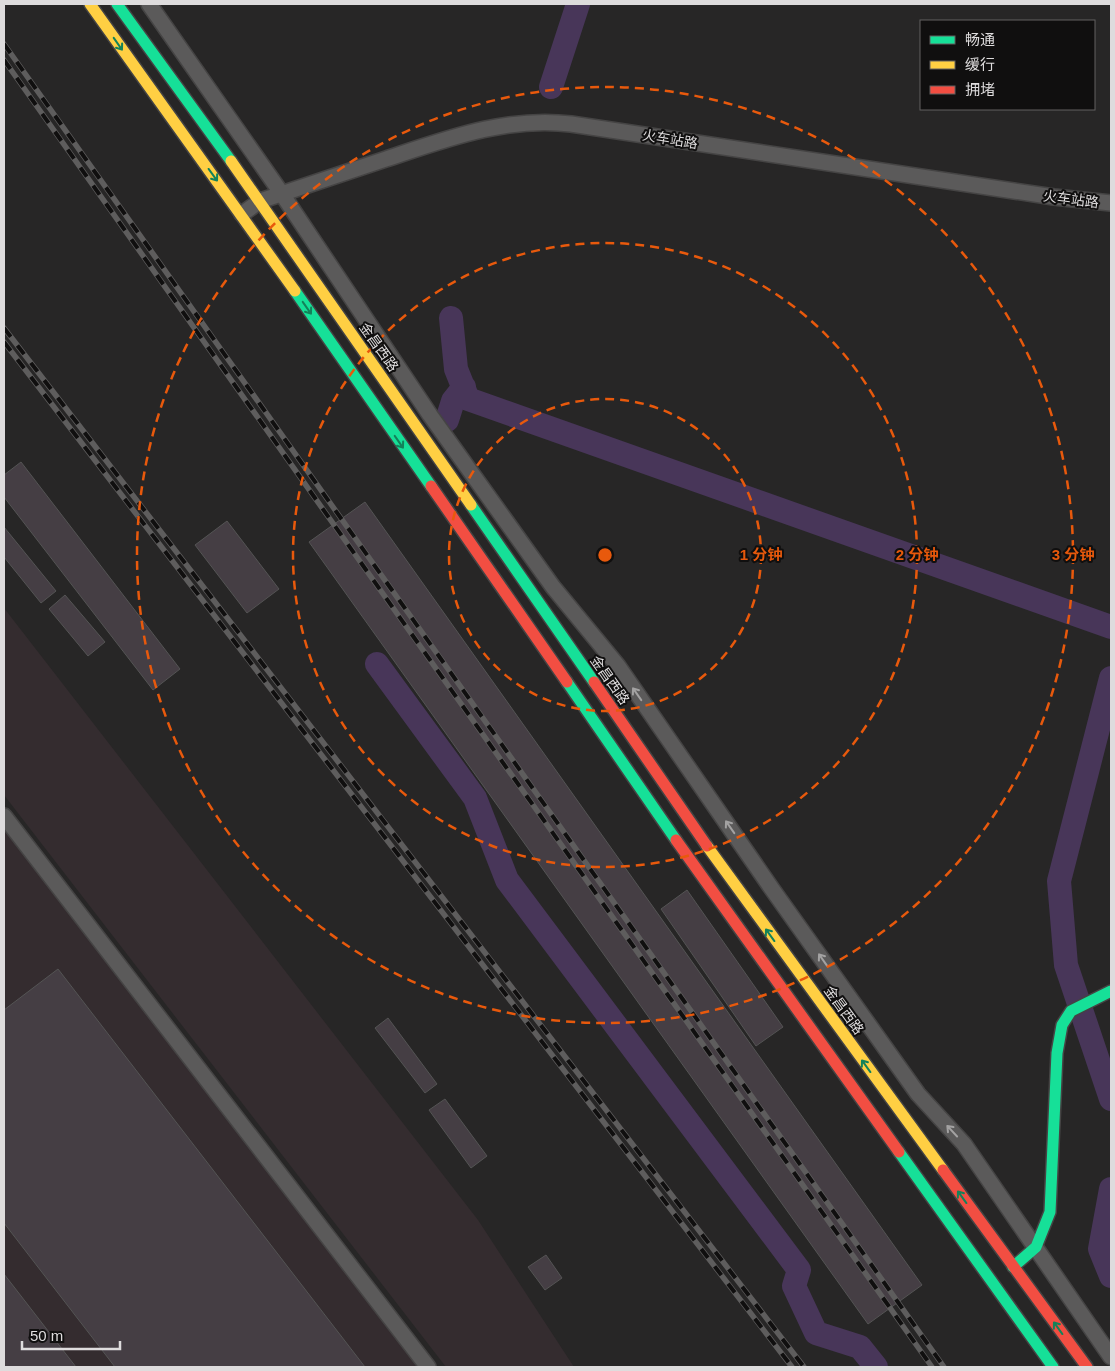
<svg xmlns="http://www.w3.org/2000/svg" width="1115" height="1371" font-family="Arial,'Noto Sans SC',sans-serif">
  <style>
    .built { fill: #342c2f }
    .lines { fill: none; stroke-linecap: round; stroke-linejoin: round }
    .river { stroke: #483659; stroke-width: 24 }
    .building { fill: #453e44; stroke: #545454 }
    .street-casing { stroke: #454444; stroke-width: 18 }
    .fast-casing { stroke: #454444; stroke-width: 14 }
    .slow-casing { stroke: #454444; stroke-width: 14 }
    .jam-casing { stroke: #454444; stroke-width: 14 }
    .street { stroke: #5b5a5a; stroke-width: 15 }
    .fast { stroke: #16e098; stroke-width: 11 }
    .slow { stroke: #ffcf43; stroke-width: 11 }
    .jam { stroke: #f24e42; stroke-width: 11 }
    .rail-casing { stroke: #5e5d5d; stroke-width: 5.5 }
    .rail { stroke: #100f0f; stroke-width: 4; stroke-dasharray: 11; stroke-linecap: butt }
    .oneway { stroke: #13825a }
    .oneway2 { stroke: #a3a2a2 }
    .ring { fill: none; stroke: #e8590c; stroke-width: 2.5; stroke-dasharray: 9 6 }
    .labels { text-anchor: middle; stroke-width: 4; stroke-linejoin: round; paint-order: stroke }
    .street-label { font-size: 14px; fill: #dedcdd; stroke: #100f0f }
    .centre { fill: #e8590c; stroke: #100f0f; stroke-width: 2.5 }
    .ring-label { font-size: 15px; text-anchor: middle; font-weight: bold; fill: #e8590c; stroke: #100f0f; stroke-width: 4; stroke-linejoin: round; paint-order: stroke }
  </style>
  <rect width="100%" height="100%" fill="#272626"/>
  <!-- built -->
  <path class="built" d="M4,608L478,1220L574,1367H446L4,795Z
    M4,817L420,1367H4Z"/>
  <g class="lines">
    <!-- river -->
    <path class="river" d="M551,87L578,4
      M451,318L456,369L468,399L1111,627
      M447,420L453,401L464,387
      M377,664L475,798L507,880L799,1270L794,1286L816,1333L860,1347L876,1367
      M1111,678L1059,881L1066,965L1111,1099
      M1111,1189L1100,1249L1111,1276"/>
  </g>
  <!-- building -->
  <path class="building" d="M21,462L180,669L153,690L4,497V475Z
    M365,502L922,1285L868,1324L309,542Z
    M227,521L279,589L247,613L195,545Z
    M4,527L56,591L41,603L4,557Z
    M65,595L105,642L88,656L49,609Z
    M687,890L783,1027L756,1046L661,909Z
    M58,969L365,1367H115L4,1223V1010Z
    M388,1018L437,1084L425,1093L375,1028Z
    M445,1099L487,1156L471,1168L429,1110Z
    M546,1255L562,1278L545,1290L528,1267Z
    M4,1274L76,1367H4Z"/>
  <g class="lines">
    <defs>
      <path id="street" d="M149,4L282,194L430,415L553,587L618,666L772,889L918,1094L964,1144L1111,1357
        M242,214L260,201C302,187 344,173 386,159C446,139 507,116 571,124L1054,197L1111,203
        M4,816L428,1367"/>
      <path id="fast" d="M117,4L231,161
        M295,291L431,486
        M471,505L594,682
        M567,682L676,840
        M899,1152L1053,1367
        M1013,1267L1036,1247L1050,1212L1057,1053L1062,1025L1071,1011L1111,991"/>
      <path id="slow" d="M90,4L295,291
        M231,161L471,505
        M707,846L943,1170"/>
      <path id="jam" d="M431,486L567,682
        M594,682L707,846
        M676,840L899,1152
        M943,1170L1087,1367"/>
    </defs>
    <!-- street casing -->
    <use href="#street" class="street-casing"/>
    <!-- fast casing -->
    <use href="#fast" class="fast-casing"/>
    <!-- slow casing -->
    <use href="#slow" class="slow-casing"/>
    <!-- jam casing -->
    <use href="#jam" class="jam-casing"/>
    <!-- street -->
    <use href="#street" class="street"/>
    <!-- fast -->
    <use href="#fast" class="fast"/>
    <!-- slow -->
    <use href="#slow" class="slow"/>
    <!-- jam -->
    <use href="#jam" class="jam"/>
    <defs>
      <path id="rail" d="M4,44L944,1367
        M4,60L932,1367
        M4,328L804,1367
        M4,342L792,1367"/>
    </defs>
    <!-- rail casing -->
    <use href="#rail" class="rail-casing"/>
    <!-- rail -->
    <use href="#rail" class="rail"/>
  </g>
  <!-- one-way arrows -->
  <defs><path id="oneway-shaft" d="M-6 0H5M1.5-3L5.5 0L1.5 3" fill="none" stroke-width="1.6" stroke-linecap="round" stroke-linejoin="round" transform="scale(1.25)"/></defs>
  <g class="oneway">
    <use href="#oneway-shaft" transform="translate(118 44) rotate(55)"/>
    <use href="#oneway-shaft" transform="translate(213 175) rotate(54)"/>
    <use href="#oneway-shaft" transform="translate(307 308) rotate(55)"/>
    <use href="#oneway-shaft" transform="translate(399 442) rotate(55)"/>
    <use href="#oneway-shaft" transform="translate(770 935) rotate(-126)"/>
    <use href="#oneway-shaft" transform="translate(866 1066) rotate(-126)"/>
    <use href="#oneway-shaft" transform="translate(962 1197) rotate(-126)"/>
    <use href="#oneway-shaft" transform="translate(1058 1328) rotate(-126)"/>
  </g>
  <g class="oneway2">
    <use href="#oneway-shaft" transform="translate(637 694) rotate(-125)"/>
    <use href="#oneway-shaft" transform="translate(730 827) rotate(-125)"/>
    <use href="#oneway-shaft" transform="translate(823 960) rotate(-125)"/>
    <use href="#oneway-shaft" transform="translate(952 1131) rotate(-133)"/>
  </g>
  <!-- distance rings -->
  <g class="ring">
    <circle cx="605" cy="555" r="156"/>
    <circle cx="605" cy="555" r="312"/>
    <circle cx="605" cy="555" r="468"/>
  </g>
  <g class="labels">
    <!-- street labels -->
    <g class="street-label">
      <text transform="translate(670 139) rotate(9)" y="5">火车站路</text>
      <text transform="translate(1071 199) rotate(7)" y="5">火车站路</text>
      <text transform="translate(379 347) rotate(55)" y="5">金昌西路</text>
      <text transform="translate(610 680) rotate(55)" y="5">金昌西路</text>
      <text transform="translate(844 1010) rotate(54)" y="5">金昌西路</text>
    </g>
  </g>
  <circle cx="605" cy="555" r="8" class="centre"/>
  <g class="ring-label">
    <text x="761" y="560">1 分钟</text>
    <text x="917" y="560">2 分钟</text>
    <text x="1073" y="560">3 分钟</text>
  </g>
  <!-- border -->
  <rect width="1115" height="1371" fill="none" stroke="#dedcdd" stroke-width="10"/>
  <!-- legend -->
  <rect x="920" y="20" width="175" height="90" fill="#100f0f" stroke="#626161"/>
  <rect x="930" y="36" width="25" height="8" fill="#16e098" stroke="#626161"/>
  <text x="965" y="45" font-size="15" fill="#dedcdd">畅通</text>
  <rect x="930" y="61" width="25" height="8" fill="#ffcf43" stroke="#626161"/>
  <text x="965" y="70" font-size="15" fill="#dedcdd">缓行</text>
  <rect x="930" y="86" width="25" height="8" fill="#f24e42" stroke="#626161"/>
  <text x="965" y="95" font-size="15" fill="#dedcdd">拥堵</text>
  <!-- scale -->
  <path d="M22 1341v8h98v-8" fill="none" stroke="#dedcdd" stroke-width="2.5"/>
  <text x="30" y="1341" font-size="15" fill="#dedcdd" stroke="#100f0f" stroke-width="4" paint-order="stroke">50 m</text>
</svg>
